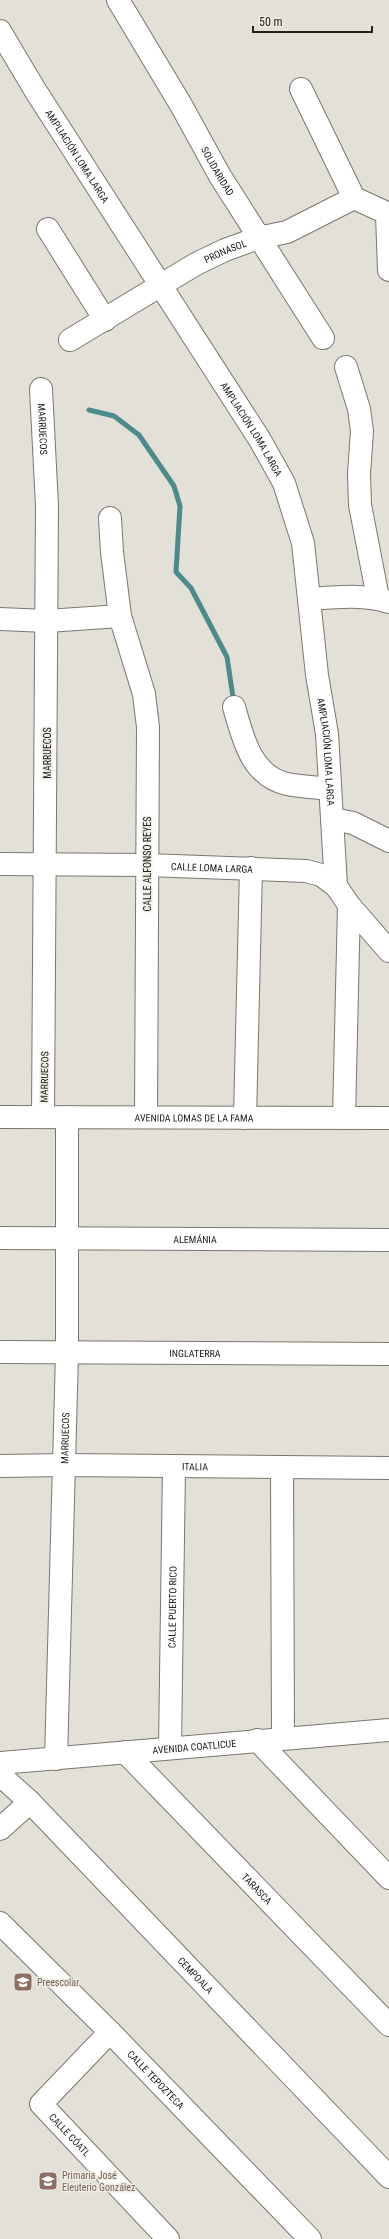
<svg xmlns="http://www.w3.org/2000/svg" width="389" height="2239" font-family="'Roboto Condensed',sans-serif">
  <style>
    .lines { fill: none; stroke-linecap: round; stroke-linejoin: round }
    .stream { stroke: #4b8b8b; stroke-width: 5 }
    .minor-casing { stroke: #79776f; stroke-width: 24 }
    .minor { stroke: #fff; stroke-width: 22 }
    .labels { text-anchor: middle; stroke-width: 3; stroke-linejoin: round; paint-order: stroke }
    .street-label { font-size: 10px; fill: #22211e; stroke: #efede4 }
    .education-label { font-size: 10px; fill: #785e54; stroke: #efede4; text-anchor: start }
  </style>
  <rect width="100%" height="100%" fill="#e2e0d7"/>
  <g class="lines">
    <!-- stream -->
    <path class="stream" d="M89,410L114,416L139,435L174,486L180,506L176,572L191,588L227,657L233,697"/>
    <defs>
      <g id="minor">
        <path id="s1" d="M118,0L181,105L220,176L323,338"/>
        <path id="s2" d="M0,31L35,90L260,440L284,483L303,543L317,675L327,734L336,886"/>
        <path d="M301,89L354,198"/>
        <path d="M387,214L389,270"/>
        <path d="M48,229L105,320"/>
        <path id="s3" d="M70,340L196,264L225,250L258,238L287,232L354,198L389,214"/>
        <path d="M346,367L359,409L362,431L359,474L360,505L378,598"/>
        <path id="s4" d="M41,389L47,506L43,1117"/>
        <path d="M110,518L112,552L120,616L144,694L148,727L146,1116"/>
        <path d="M311,599C336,597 364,594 389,602"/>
        <path d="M0,619L47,621L120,616"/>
        <path d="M234,707C243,738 251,776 287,784C301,787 316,787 330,789"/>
        <path d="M333,819L353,823L389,841"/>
        <path id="s5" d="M0,864L147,865L306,871L321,875L336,886L349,905L389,951"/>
        <path id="s6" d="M0,1117L389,1118"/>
        <path d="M245,1118L251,868"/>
        <path d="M344,1118L349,905"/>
        <path id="s7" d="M0,1238L389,1240"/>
        <path id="s8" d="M0,1352L389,1354"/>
        <path id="s9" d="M0,1466L63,1465L389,1468"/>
        <path d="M282,1467L283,1738"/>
        <path d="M257,1740L389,1878"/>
        <path id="s10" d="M170,1747L174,1467"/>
        <path id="s11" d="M125,1752L389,2025"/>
        <path id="s12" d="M56,1759L67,1353V1117"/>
        <path id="s13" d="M0,1763L389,1730"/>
        <path id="s14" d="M0,1775L30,1802L389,2177"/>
        <path d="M0,1829L30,1802"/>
        <path id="s15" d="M0,1923L110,2032L310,2239"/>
        <path id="s16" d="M110,2032L41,2104L168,2239"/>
      </g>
    </defs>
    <!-- minor casing -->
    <use href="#minor" class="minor-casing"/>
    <!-- minor -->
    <use href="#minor" class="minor"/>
  </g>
  <!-- icons -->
  <defs>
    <symbol id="school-square" viewBox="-11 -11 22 22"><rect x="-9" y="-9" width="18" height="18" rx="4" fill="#8d6e63" stroke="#efede4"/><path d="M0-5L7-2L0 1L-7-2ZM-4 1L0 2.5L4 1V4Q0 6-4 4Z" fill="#fff"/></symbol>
  </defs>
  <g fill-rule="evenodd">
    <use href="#school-square" x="12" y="1971" width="22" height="22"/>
    <use href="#school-square" x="37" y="2170" width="22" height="22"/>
  </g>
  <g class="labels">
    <!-- street labels -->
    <g class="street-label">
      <text dy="4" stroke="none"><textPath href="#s2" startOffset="147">AMPLIACIÓN LOMA LARGA</textPath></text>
      <text dy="4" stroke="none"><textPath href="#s1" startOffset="198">SOLIDARIDAD</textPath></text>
      <text dy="4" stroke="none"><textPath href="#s3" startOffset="179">PRONASOL</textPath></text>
      <text dy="4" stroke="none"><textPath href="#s4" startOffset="40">MARRUECOS</textPath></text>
      <text dy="4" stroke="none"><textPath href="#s2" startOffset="471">AMPLIACIÓN LOMA LARGA</textPath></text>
      <text dy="4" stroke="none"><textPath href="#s2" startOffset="807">AMPLIACIÓN LOMA LARGA</textPath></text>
      <text transform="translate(47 753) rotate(-90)" y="4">MARRUECOS</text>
      <text transform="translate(147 864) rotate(-90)" y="4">CALLE ALFONSO REYES</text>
      <text dy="4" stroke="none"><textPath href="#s5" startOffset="212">CALLE LOMA LARGA</textPath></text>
      <text transform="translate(44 1077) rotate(-89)" y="4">MARRUECOS</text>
      <text dy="4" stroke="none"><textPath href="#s6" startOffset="194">AVENIDA LOMAS DE LA FAMA</textPath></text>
      <text dy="4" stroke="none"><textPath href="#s7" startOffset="195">ALEMÁNIA</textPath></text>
      <text dy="4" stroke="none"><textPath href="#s8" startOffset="195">INGLATERRA</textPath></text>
      <text dy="4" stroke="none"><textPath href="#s12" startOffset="321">MARRUECOS</textPath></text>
      <text dy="4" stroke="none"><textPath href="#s9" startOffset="195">ITALIA</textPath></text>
      <text dy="4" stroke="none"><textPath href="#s10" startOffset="140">CALLE PUERTO RICO</textPath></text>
      <text dy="4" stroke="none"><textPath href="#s13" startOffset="195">AVENIDA COATLICUE</textPath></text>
      <text dy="4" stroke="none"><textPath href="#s11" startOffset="190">TARASCA</textPath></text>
      <text dy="4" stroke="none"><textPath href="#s14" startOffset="280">CEMPOALA</textPath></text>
      <text dy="4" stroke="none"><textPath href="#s15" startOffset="221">CALLE TEPOZTECA</textPath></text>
      <text dy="4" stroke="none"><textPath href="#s16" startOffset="142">CALLE CÓATL</textPath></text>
    </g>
    <!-- education labels -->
    <g class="education-label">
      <text x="37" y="1986">Preescolar</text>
      <text x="62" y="2179">Primaria José<tspan x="62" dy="12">Eleuterio González</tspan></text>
    </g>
  </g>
  <!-- scale -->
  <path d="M253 26v6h119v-6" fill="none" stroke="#22211e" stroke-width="2"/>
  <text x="259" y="26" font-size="12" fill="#22211e" stroke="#efede4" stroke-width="3" paint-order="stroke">50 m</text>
</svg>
